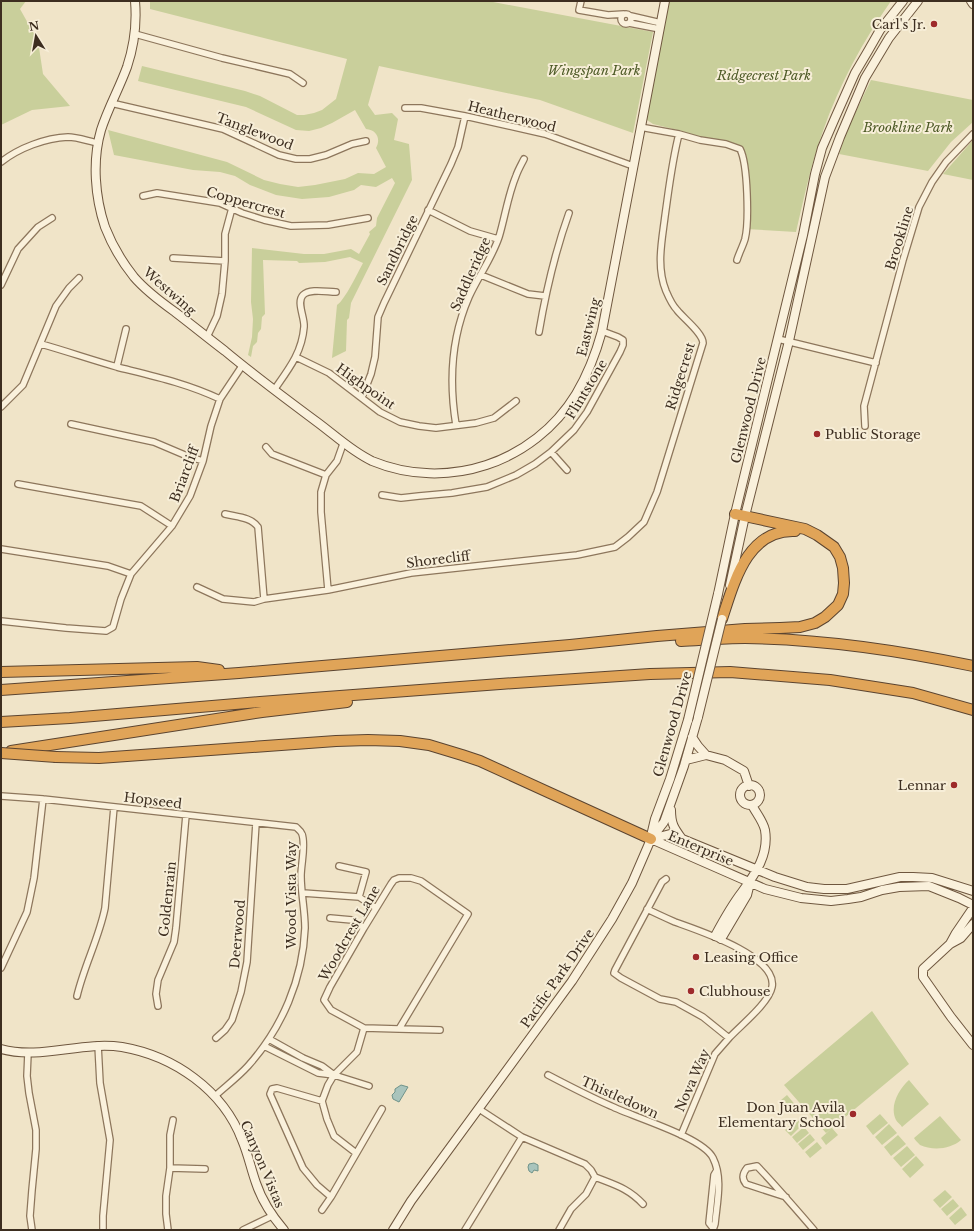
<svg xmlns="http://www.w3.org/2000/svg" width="974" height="1231" font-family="'Libre Baskerville',serif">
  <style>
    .green { fill: #c9cf9b }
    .water { fill: #a9c4bc; stroke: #6f938a }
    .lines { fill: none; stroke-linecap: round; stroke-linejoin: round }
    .street-casing { stroke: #8d765c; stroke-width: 8 }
    .secondary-casing { stroke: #6f573f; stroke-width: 10 }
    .highway-casing { stroke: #5b4430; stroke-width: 12 }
    .street { stroke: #faf1dc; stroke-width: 5.5 }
    .secondary { stroke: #faf1dc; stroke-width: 8 }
    .highway { stroke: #e0a458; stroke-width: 10 }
    .secondary-bridge-casing { stroke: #6f573f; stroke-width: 10; stroke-linecap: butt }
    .highway-bridge-casing { stroke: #5b4430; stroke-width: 12; stroke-linecap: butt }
    .secondary-bridge { stroke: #faf1dc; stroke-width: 8 }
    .highway-bridge { stroke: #e0a458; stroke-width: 10 }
    .poi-dot { fill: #9e2a2b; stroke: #f7eed8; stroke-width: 1.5 }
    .labels { text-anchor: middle; stroke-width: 4; stroke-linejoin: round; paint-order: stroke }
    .poi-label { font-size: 13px; fill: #3d2e20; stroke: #f7eed8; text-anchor: end }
    .park-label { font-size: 13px; font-style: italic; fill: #4d5a26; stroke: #f7eed8 }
    .street-label { font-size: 13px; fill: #3d2e20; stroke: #f7eed8 }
  </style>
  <rect width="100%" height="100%" fill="#f0e4c8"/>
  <!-- green -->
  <path class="green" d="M1,1H26L20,9L38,41L43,74L70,106L32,110L1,125Z
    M150,1H488L653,32L633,133L540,100L379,66L368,105L375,115L392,113L398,119L394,140L409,144L412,180L351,303L349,318L347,320L346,351L332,358L337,305C345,300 358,272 363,263L350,257L325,262L299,263L297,261L263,260L265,314L262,317L261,329L258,333L257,342L253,346L251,357L248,355L252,337L253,319L251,302L252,248L304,254H324L351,249L359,254L370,234L369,232L376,226L377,218L395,183L392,178L376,187L361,185L354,190L329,197L302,199L276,195L250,185L235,176L220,172L193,170L114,155L108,130L227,162L264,180L280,184L298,187L315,185L345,179L358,173L374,174L386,167L376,148C381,139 377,130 366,129L355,110L332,123L321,128L309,131L296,130L246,107L138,81L142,66L245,91L260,96L297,115H304L314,113L322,110L336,99L347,59L150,9Z
    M666,1H891C863,41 839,85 823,131C811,164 804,198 796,232L745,229L746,203L741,151L738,146L732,143H723L694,136L681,131L653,124L644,118Z
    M871,80L973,100V122L951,142L928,171L839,154L847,130Z
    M973,140V180L943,174Z
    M872,1011L909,1064L826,1133L784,1085Z
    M909,1080L929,1104L902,1127C901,1125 897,1122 896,1120C889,1106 899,1089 909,1080Z
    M787,1095L797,1107L791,1112L781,1100Z
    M880,1114L888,1123L873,1135L866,1126Z
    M940,1116L961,1140C951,1149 933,1151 920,1145C918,1143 915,1140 914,1138Z
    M797,1119L802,1125L791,1136L785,1130Z
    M889,1124L897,1133L882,1145L875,1137Z
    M804,1127L809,1133L797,1143L792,1137Z
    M832,1128L838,1135L826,1145L821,1138Z
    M810,1134L815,1140L803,1150L798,1144Z
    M898,1135L906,1144L891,1156L884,1147Z
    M817,1142L822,1148L810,1158L805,1152Z
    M907,1146L915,1155L901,1167L893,1158Z
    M916,1156L924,1165L910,1178L902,1169Z
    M945,1190L952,1197L940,1208L933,1200Z
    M953,1199L959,1206L947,1216L941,1209Z
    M961,1207L967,1215L955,1225L949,1218Z"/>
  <!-- water -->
  <path class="water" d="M401,1085L408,1087L399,1102L393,1099L392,1095L395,1092V1089Z
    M534,1163L538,1165V1171L534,1170L532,1173L529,1171L528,1167L529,1164Z"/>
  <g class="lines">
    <defs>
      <path id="street" d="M581,1L579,10L608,15L624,14
        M621 19a5 5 0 1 1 10 0a5 5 0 1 1-10 0Z
        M631,16L661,23
        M629,23L660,29
        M135,34L222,58L290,74L303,83
        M111,103L223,129L279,155L296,159H310L326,155L352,144L366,141
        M405,108H421L465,116L545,134L633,166
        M640,127L679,134L700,140L726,144L740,149C748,164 749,223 745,239C743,246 739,253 737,260
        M1,162C19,148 45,138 68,137C77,137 88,141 98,143
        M143,196L157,193L220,203L242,213L264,220L291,226L328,225L368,218
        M428,210L470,231L498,239
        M173,258L225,261
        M481,275L528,294L545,296
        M1,285L18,249L38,227L52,218
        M539,332C546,291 555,252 569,213
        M207,337L217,316L222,294L225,261V234L232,208
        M778,339L876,363
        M41,344C66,351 92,360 117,367C153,376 186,383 220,399
        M296,357L329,373L380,412L400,422L419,426L436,428L476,423L494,418L516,401
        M117,366L126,329
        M274,390C288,370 302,353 304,327C305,318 296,302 303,295C310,288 327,292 336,292
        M362,397L371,374L375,357L378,317L384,303L451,164L458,147L465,116
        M1,407L23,385L56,306L69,288L79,278
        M71,424L154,442L187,456L203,461
        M456,425C449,382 451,338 469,297C478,277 492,258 499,237C505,217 508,195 516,176C518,170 521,165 524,159
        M865,426L864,406L903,260L919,207L932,182L946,162L973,134
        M266,447L272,454L326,475
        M551,452L567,470
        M18,484L141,506L172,526
        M382,495L401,498L419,496L452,493L487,487L516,475L535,464L551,452L574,430L587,412L620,352L623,345V340L618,337L602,331
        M225,514C237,517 251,517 258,527L264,599
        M1,549L108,566L131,574
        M197,587L223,599L254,602L264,599L328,590L411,573L577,555L615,547L628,537L644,522L657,492L703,343C703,333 683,318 677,310C672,305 669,298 666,291C656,266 662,241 665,216C669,188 672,161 679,134
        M328,590L321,512V492L326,475L337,461L343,444
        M1,621L66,628L106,631L113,627L121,599L131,574L172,526L190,496L203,461L211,426L220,399L242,366
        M1,796L43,799L296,827C298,829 301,831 302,834C306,845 301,864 301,876C301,893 305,911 305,928C303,979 282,1028 248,1066C238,1077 226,1086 215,1096
        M339,866L366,872L359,897
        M303,893L359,897L376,908
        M647,909C657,914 666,918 675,922C697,930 778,956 772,987C769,1003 740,1026 729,1038L703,1017L676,1002L660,999L621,978L614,973L615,970L662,882L666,879
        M330,918L352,920L364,928
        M1,968L27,912L34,878L43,799
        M77,996C84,966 99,938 105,908L114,807
        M158,1006L156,994L158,980L174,942L176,928L186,815
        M399,1029L440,1030
        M216,1038L225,1030L232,1020L241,992L247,962L256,823
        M269,1039L303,1058L322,1066L334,1075
        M98,1045L100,1083L110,1140L103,1216V1230
        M264,1046L318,1073L334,1075L369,1086
        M28,1053L27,1076L29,1093L36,1130V1149L32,1190L30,1216L32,1230
        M548,1075C569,1086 590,1097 611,1106C633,1117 703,1137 713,1158C723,1178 717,1202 715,1224L713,1230
        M322,1101L277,1088L272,1089L270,1094L303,1168L317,1185L331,1197
        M479,1109L522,1137L585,1164L591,1170L595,1177C615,1185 628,1188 643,1204
        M681,1135L715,1054L729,1038
        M356,1153L334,1136L327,1119L322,1101L328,1085L334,1075L357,1052L364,1028L331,1010L324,1000L330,987L364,928L391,884L394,880L399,878H411L421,881L468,914L399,1029L364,1028
        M170,1168L205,1169
        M786,1197L746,1184C741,1178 743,1173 747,1168L757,1166C777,1187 795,1208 814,1230
        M322,1210L331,1197L382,1109
        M713,1228L709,1223L714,1175L717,1170
        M168,1230L166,1214V1196L170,1168V1135L173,1120
        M243,1230L272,1216
        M465,1230L522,1137
        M559,1230L571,1209L586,1194L595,1177"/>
      <path id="secondary" d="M135,1C137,24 134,46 127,67C119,89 108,108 101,130C92,161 95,197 105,227C112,245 122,262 134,277C146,291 161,302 175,312C192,325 208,338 225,351C255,376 286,399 317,422C336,436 351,451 372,461C447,492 534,463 576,394C588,374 596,353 602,331L665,1
        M971,1L973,4
        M730,585L745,516L789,341L825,177L840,137L865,78L889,38L918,1
        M718,594L735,514L803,235L815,174L822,148L835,118L855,73L868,51L880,30L903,1
        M692,737L698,746L706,755
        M686,760L706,755L725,760L744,771L749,786
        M740 795a10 10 0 1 1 20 0a10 10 0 1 1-20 0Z
        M671,810C671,824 674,828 682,839
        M651,836L655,819L670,779L688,720
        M651,839L765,889L801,898L831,901L848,899L861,897L882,890L899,887L929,886L959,898L973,905
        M651,839L670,834L775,877L807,887L824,889H847L900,877H913L932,878L973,891
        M973,924L961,938L950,944L923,969V977L951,1017L973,1045
        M715,936C723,921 732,905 742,892C756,873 769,854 765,830C763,821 756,813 752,805
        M721,939L747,895L750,883
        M950,944L956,933L973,908
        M1,1049C41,1060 81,1041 122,1047C174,1056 223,1090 242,1140C248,1154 251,1169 256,1183C262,1201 272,1216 284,1230
        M393,1230L411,1201L572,981L612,919L632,883L651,839L664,822L684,766L698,717"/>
      <path id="highway" d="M722,619C734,583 747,529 795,531
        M681,641C702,640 724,638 745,638C822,639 898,650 973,666
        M1,672L197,667L219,670
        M1,690L239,673L570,645L657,636L745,629L780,628L800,627L815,623L825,617L838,605L843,594L844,583L843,568L840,557L834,547L817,535L805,529L735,514
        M1,722L70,718L260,702L500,684L650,674L730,672L830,680L913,693L973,710
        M11,751L262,712L347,702
        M56,757L99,758L336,741L368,740L400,741L429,745L462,755L480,761L550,793L651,839"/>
    </defs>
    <!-- street casing -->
    <use href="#street" class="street-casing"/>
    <!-- secondary casing -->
    <use href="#secondary" class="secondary-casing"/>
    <!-- highway casing -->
    <use href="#highway" class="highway-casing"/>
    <!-- street -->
    <use href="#street" class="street"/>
    <!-- secondary -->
    <use href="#secondary" class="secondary"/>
    <!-- highway -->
    <use href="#highway" class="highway"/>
    <defs>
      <path id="secondary-bridge" d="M698,717L722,619
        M688,720L718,594"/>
      <path id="highway-bridge" d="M1,753L56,757"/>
    </defs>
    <!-- secondary-bridge casing -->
    <use href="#secondary-bridge" class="secondary-bridge-casing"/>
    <!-- highway-bridge casing -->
    <use href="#highway-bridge" class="highway-bridge-casing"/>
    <!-- secondary-bridge -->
    <use href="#secondary-bridge" class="secondary-bridge"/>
    <!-- highway-bridge -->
    <use href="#highway-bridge" class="highway-bridge"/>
  </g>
  <!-- markers -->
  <g class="poi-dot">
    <circle cx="934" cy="24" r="4"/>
    <circle cx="817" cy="434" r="4"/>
    <circle cx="954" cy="785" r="4"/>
    <circle cx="696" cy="957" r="4"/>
    <circle cx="691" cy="991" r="4"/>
    <circle cx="853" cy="1114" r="4"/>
  </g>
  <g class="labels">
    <!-- poi labels -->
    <g class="poi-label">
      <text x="926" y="29">Carl's Jr.</text>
      <text x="825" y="439" text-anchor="start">Public Storage</text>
      <text x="946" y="790">Lennar</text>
      <text x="704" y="962" text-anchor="start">Leasing Office</text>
      <text x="699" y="996" text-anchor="start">Clubhouse</text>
      <text x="845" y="1112">Don Juan Avila<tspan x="845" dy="15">Elementary School</tspan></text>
    </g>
    <!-- park labels -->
    <g class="park-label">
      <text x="594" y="75">Wingspan Park</text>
      <text x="764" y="80">Ridgecrest Park</text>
      <text x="908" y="132">Brookline Park</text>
    </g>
    <!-- street labels -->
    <g class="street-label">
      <text transform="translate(512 116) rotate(14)" y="5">Heatherwood</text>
      <text transform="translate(255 131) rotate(21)" y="5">Tanglewood</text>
      <text transform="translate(246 202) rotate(16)" y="5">Coppercrest</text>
      <text transform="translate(899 238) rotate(-73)" y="5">Brookline</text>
      <text transform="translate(397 250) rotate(-64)" y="5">Sandbridge</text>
      <text transform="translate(470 274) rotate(-66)" y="5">Saddleridge</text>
      <text transform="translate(170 291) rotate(41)" y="5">Westwing</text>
      <text transform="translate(588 327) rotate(-76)" y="5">Eastwing</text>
      <text transform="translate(680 376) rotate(-73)" y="5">Ridgecrest</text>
      <text transform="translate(366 386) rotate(35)" y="5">Highpoint</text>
      <text transform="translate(586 389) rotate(-59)" y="5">Flintstone</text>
      <text transform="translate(748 410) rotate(-76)" y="5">Glenwood Drive</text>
      <text transform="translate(184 474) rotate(-69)" y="5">Briarcliff</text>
      <text transform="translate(438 559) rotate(-7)" y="5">Shorecliff</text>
      <text transform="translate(672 724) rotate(-74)" y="5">Glenwood Drive</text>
      <text transform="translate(153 800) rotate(7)" y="5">Hopseed</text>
      <text transform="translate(701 848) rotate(23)" y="5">Enterprise</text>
      <text transform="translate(291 895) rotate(-90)" y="5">Wood Vista Way</text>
      <text transform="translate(167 899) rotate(-84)" y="5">Goldenrain</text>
      <text transform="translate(349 933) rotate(-60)" y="5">Woodcrest Lane</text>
      <text transform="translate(237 934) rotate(-85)" y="5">Deerwood</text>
      <text transform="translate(557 978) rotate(-55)" y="5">Pacific Park Drive</text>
      <text transform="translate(692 1080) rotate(-66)" y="5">Nova Way</text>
      <text transform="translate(620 1097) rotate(24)" y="5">Thistledown</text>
      <text transform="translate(263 1164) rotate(67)" y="5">Canyon Vistas</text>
    </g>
  </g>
  <!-- border -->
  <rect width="974" height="1231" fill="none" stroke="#3d2e20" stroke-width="4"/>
  <!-- north arrow -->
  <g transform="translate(36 36) rotate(349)" stroke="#f7eed8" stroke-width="3" paint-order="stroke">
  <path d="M0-3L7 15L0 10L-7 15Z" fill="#3d2e20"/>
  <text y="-6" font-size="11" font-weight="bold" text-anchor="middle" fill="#3d2e20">N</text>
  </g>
</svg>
